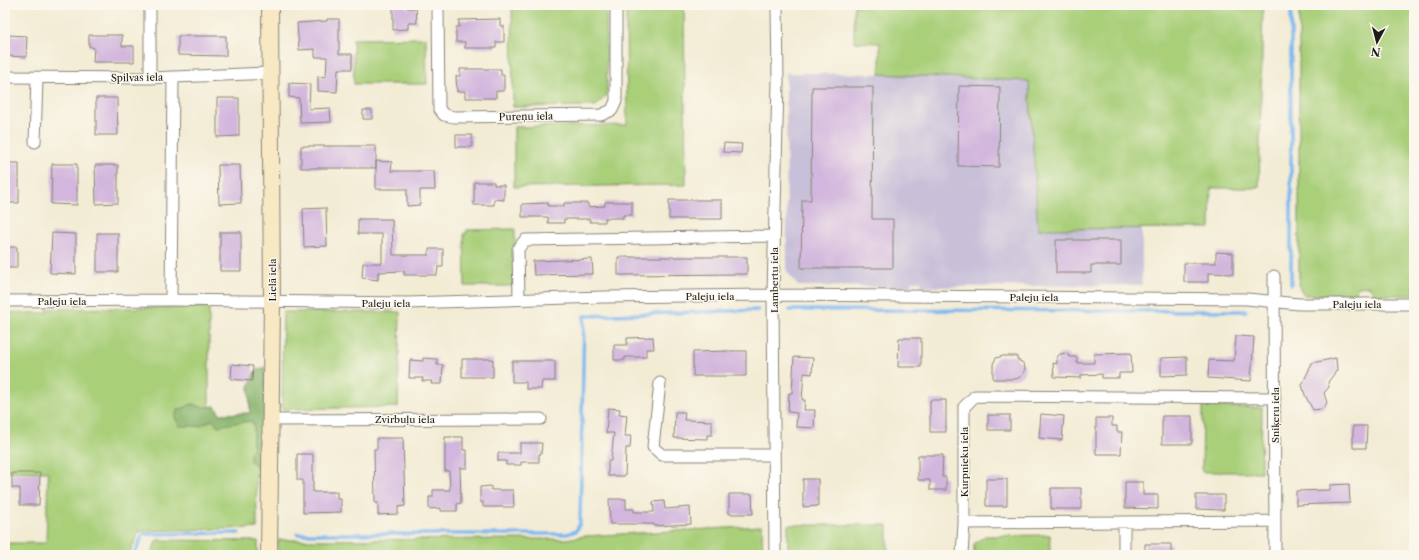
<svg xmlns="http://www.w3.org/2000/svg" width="1419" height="560" font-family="'Libre Caslon Text',serif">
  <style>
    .industrial { fill: #c8bfd8 }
    .green { fill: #a9cf79; stroke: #62764a }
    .forest { fill: #86b269; stroke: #516742 }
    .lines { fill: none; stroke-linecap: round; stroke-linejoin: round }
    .stream { stroke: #7fb8f0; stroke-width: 3.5 }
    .building { fill: #d2b6dd }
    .street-casing { stroke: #888478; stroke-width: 13 }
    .secondary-casing { stroke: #888478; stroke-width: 18 }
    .street { stroke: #fff; stroke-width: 11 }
    .secondary { stroke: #f8e8c3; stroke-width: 16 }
    .labels { text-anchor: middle; stroke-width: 3; stroke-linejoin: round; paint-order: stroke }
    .street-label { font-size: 10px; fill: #1c1c1c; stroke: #fbf7ec }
  </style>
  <rect width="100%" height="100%" fill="#fbf7ec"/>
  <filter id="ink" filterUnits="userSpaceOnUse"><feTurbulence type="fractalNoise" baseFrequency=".025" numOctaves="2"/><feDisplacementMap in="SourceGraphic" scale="8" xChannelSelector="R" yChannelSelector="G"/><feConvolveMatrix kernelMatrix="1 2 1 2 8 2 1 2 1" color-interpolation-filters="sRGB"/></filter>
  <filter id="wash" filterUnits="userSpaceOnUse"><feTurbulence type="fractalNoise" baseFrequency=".012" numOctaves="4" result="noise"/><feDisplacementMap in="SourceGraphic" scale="16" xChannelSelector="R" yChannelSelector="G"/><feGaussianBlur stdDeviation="0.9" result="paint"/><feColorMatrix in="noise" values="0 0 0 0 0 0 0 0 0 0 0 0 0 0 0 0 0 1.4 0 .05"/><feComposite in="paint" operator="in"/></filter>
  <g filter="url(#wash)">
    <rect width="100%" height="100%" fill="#f3ecd5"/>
    <!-- industrial -->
    <path class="industrial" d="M786,73L880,74L1029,81L1038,229L1142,228V285L921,287V281H912L911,287L798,286L787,271Z"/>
    <!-- green -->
    <path class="green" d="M512,5H606L607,95L596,106L513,107Z
      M626,5H684L686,185L514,187V127L627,125Z
      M854,5H1263L1259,188H1211L1210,228L1038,229L1029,81L880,74V43L854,42Z
      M1299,5H1414V295H1375L1369,286L1358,287L1353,295H1304L1299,287Z
      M426,38L427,84H354L353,39Z
      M515,229V286H465L464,233H467V230Z
      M209,307V419L256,420L257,528L139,531L129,555H5V543H46L48,472L5,471V312L47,313V309Z
      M283,312H400L398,407L282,409Z
      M1203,406L1262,408L1261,472H1202Z
      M788,525H888V555H788Z
      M762,526L763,555H278V540L566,539L585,536Z
      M1050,535V555H974V544L985,536Z
      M157,540L258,541V555H150Z"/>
    <!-- forest -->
    <path class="forest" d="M265,367L264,463C259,466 255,465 250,461V455L254,447C250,435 257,433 252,421L235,423L218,426L212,420L200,426H179L175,417L177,411L192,404L202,407L215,406L220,414L250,413L249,387L255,371Z"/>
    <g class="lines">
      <!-- stream -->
      <path class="stream" d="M1291,284V5
        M790,310L1246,311
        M297,534H567L576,531L580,523L584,316L758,310
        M134,555L143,534L239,533"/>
    </g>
    <g id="blocks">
      <!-- building -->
      <path class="building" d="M393,5H407V8H416L417,23H408V29L393,30Z
        M327,19H339V54H352V69H338L337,92L318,91V76L326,77L327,57H315V49L299,50L297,23L327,21Z
        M500,19V26H504V42H496V48H465V42H456V27H459V20Z
        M7,35L27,36L26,57L7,56Z
        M89,35H122V46H134V62H93L94,48L89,46Z
        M178,36H226V56L178,55Z
        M460,69H501V75H504V91H496V98H465V91L457,92L456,76H460Z
        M289,83L310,84L309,109L330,108L331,122L300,123L299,98L289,97Z
        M959,86L1000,87L999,167L958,166Z
        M812,87H873L872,219H893V268H801L802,200H811Z
        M96,98H117L118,135H96Z
        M217,98H239V136L217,137Z
        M363,110H372V119H363Z
        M456,135H472V147H456Z
        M724,143L742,144L741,153L723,152Z
        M301,146H376V168H301Z
        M376,161L392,162L391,171H434L435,190H420V205L407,206V189H376Z
        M5,163H19V203H5Z
        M52,164H77V205L51,204Z
        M95,165H118V203L96,204Z
        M218,165H240L241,203L219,204Z
        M474,182H494V185H504V200L494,199V205H474Z
        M669,200H722V219H669Z
        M605,202H632V215H623V218H605V222H590V219H564V223H548V217H522V204L548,203V206H564V203H588V207L605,206Z
        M326,208L327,246L304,247L303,209Z
        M358,219H392L393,255H429V249H443V267H438L437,275H404V271L378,272V280L362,278L363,263H382V234H358Z
        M220,232H241V271H220Z
        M52,233L76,234V274L50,273Z
        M97,233H118V272H97Z
        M1056,240H1121V265H1091V273H1056Z
        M5,247H17V268H5Z
        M1216,252L1233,253V274L1208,273V282H1184V263H1216Z
        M618,257H747V274L618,275Z
        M592,259L593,274L534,275L533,261Z
        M1236,336L1254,337L1251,381L1208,378L1209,360L1234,361Z
        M653,337L654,349H646V357H625V360H614V345H627V338Z
        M899,338H921V367H898Z
        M728,351H746V376H693V352Z
        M1067,353L1070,357H1077V363H1094V354L1131,353L1132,373H1119V378H1102V374L1081,375V378L1054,377L1053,363L1057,364V357L1060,354Z
        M1003,356H1017V359L1024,364L1025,369L1022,376L1016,379H993V364L996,358Z
        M794,357L813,358L812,374L804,373L802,400H805L804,410H815L814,428L796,427L797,413L788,412L789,393H792Z
        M1187,357V375L1161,376V358Z
        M423,358L437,359V365H443L442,384H431L432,381H422L423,378H409L410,360L423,361Z
        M1336,358L1337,370L1328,382L1329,387L1324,393L1327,403L1322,409L1313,410L1305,395L1302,385L1312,363Z
        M462,359H493V377H462Z
        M512,361H555V381H542L541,389H526V382H512Z
        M232,364L253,366L252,381L231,379Z
        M930,400H946V432H930Z
        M608,408L620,409L619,414L627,415L625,436H631L630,448H626L625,476H608V461H611L614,433H606Z
        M675,412H685L684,420L712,421V435H707V439L674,438Z
        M1041,414L1064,416L1062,440L1039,438Z
        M988,415H1010V430H988Z
        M1162,416H1192V444H1162Z
        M1096,418H1112V426H1117V432H1122L1121,454H1096Z
        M1353,426H1367L1366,448H1353Z
        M445,437H463V450H467V468H460L461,503L457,504V511H441V508L429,509V497H433V490H450L449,471H445Z
        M377,438H403L405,506L398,507V514L378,515V503H375L374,449H377Z
        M520,443H542L541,454H539V462H521V465H506V461H498V453H520Z
        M297,454H313V492H337V499H341V512L303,513V480H297Z
        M918,455H943L942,477H946V490H930V480H918Z
        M12,473H40L39,505H20V488H12Z
        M803,479H818V506L803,507Z
        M986,479H1007V506H986Z
        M1125,482H1143V495H1158V509L1125,508Z
        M1349,484L1350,503L1296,505V491L1330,490V485Z
        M491,486V490H513L514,507H483V502H480V487Z
        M1051,488H1081V509H1051Z
        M729,494H752L753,514H729Z
        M1196,495H1224V510L1196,509Z
        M609,499H626V509H634V512H654L653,502L664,501L665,509L690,507L691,524L654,526V524H610Z
        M1145,544H1171V555H1145Z"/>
    </g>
  </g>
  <g filter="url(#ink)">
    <use href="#blocks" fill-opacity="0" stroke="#888478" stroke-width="1"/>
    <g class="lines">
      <defs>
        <path id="street" d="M150,5V78
          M438,5L439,109L444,115L454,117L601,115L612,110L616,101V5
          M5,77L150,78L270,73
          M35,142L37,78
          M1274,276L1275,555
          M519,299L518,249L525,240L774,236
          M171,300L173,77
          M5,301L171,300L407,303L604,297L773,295L1247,299L1299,304H1414
          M660,383L653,447L662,455H774
          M270,420L541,419
          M964,523L1275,521
          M1124,523V555
          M775,555L773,295L778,81L777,5
          M962,555L964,523V407L975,396L1275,398"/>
        <path id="secondary" d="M269,555L272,301L270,5"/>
      </defs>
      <!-- street casing -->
      <use href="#street" class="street-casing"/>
      <!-- secondary casing -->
      <use href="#secondary" class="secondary-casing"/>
      <!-- street -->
      <use href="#street" class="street"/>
      <!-- secondary -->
      <use href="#secondary" class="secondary"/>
    </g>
  </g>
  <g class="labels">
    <!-- street labels -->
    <g class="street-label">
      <text transform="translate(137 77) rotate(-1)" y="4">Spilvas iela</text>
      <text transform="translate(526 116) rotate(-1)" y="4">Pureņu iela</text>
      <text transform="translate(272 280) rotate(-90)" y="4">Lielā iela</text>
      <text transform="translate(774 280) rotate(-90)" y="4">Lambertu iela</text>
      <text x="710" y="300">Paleju iela</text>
      <text x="1034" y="301">Paleju iela</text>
      <text x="62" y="305">Paleju iela</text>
      <text x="386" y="307">Paleju iela</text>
      <text x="1357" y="308">Paleju iela</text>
      <text transform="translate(1275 415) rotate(-90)" y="4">Sniķeru iela</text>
      <text x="405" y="423">Zvirbuļu iela</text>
      <text transform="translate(964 462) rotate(-90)" y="4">Kurpnieku iela</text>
    </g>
  </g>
  <!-- margin -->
  <rect width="1419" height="560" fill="none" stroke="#fbf7ec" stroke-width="20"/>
  <!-- north arrow -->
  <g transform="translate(1377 42) rotate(187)" stroke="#fbf7ec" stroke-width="3" paint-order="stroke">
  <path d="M0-3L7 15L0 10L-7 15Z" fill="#1c1c1c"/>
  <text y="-6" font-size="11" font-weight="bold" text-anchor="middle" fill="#1c1c1c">N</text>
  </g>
</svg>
